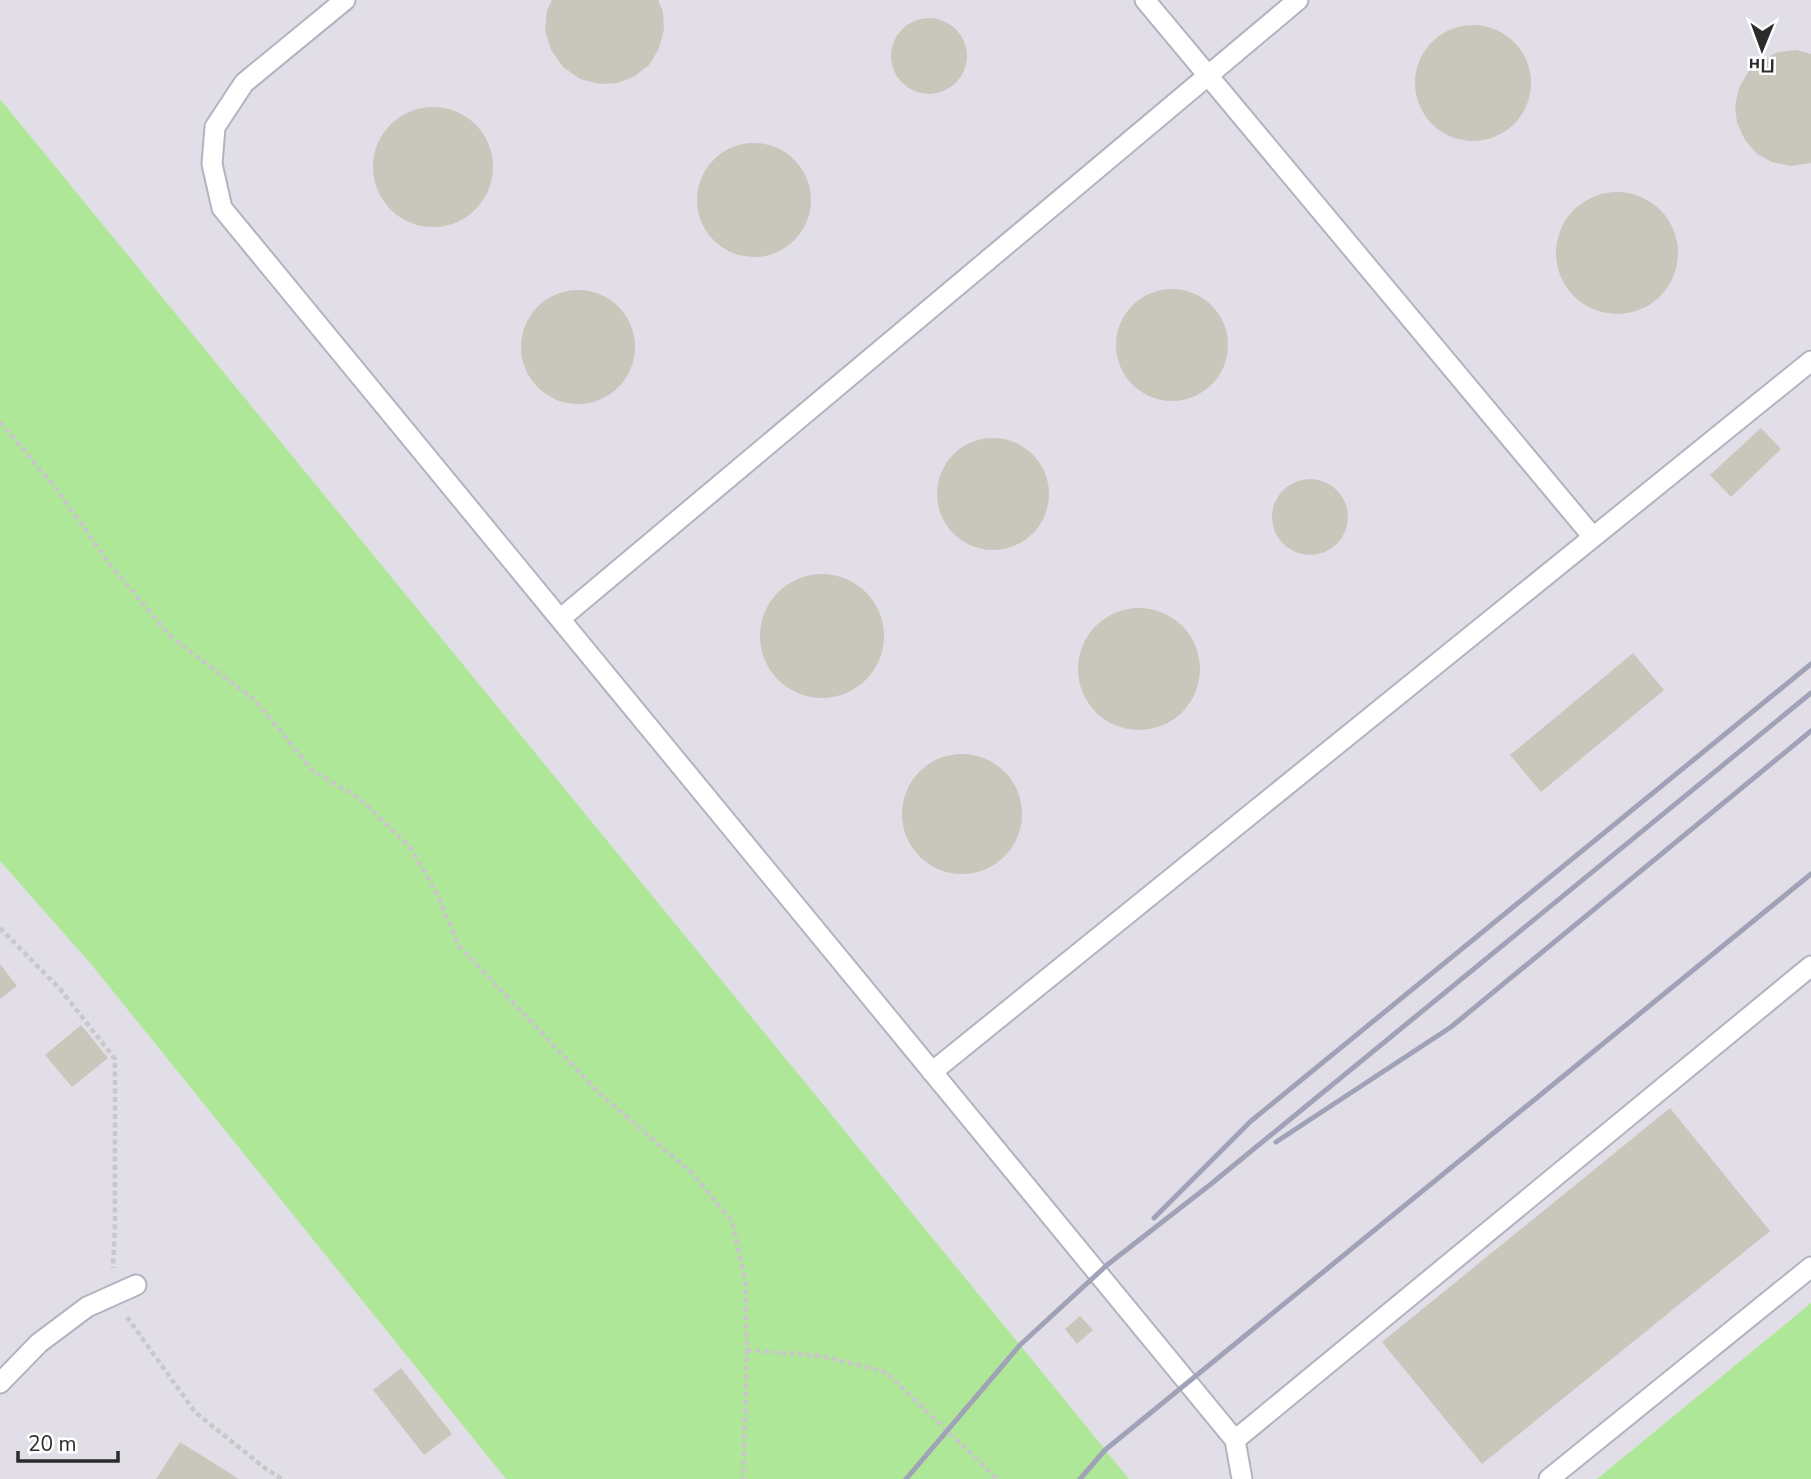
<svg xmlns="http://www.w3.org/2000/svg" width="1811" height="1479" font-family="'Nunito Sans',sans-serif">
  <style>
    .industrial { fill: #e1dee7 }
    .green { fill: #afe798 }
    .building { fill: #c9c6bc }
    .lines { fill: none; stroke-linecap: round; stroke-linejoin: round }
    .lane-casing { stroke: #b2b3c0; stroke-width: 23 }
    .path { stroke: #c8c8c8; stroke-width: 4.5; stroke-dasharray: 5 3.5; stroke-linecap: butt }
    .lane { stroke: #fff; stroke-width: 19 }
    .rail { stroke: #a0a2b7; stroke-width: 5 }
  </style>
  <rect width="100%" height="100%" fill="#eee8de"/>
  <!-- industrial -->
  <path class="industrial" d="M0,0H1811V1303L1597,1479H1129L0,99Z
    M0,861L91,964L506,1479H0Z"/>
  <!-- green -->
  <path class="green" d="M0,99L1020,1345L1129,1479H506L91,964L0,861Z
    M1811,1303V1479H1597Z"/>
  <!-- building -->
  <path class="building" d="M552,0H658L663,12L664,30L659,48L650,64L635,76L618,83L600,84L580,79L563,67L551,50L545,31L547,10Z
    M891 56a38 38 0 1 1 76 0a38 38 0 1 1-76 0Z
    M1415 83a58 58 0 1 1 116 0a58 58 0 1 1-116 0Z
    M1796,50L1811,54V163L1790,166L1772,162L1757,154L1745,140L1737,123L1735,106L1739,88L1748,72L1762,60L1778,52Z
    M373 167a60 60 0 1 1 120 0a60 60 0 1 1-120 0Z
    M697 200a57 57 0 1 1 114 0a57 57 0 1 1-114 0Z
    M1556 253a61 61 0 1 1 122 0a61 61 0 1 1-122 0Z
    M1116 345a56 56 0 1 1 112 0a56 56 0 1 1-112 0Z
    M521 347a57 57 0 1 1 114 0a57 57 0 1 1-114 0Z
    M1761,428L1781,449L1731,497L1710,475Z
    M937 494a56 56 0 1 1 112 0a56 56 0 1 1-112 0Z
    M1272 517a38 38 0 1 1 76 0a38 38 0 1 1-76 0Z
    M760 636a62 62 0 1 1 124 0a62 62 0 1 1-124 0Z
    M1078 669a61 61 0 1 1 122 0a61 61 0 1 1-122 0Z
    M1633,653L1664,690L1541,792L1510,755Z
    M902 814a60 60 0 1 1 120 0a60 60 0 1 1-120 0Z
    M0,964L17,986L0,999Z
    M81,1025L108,1058L72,1087L45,1055Z
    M1670,1108L1770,1231L1482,1464L1382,1342Z
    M1080,1316L1093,1330L1077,1344L1065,1329Z
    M401,1368L452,1434L424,1455L373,1390Z
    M180,1442L239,1479H156Z"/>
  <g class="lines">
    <defs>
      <path id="lane" d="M345,0L244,83L215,127L212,164L222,208L1235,1440L1242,1479
        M1145,0L1593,537
        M560,619L1298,0
        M932,1072L1811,361
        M0,1383L39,1343L87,1307L136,1285
        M1235,1440L1811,966
        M1549,1479L1811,1267"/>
    </defs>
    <!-- lane casing -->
    <use href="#lane" class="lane-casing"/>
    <!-- path -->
    <path class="path" d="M0,422L55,487L109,563L170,636L255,700L313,771L359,798L411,848L437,894L459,946L599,1093L691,1172L732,1221L745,1280L747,1350L743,1479
      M0,928L61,990L115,1059V1223L113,1268
      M127,1317L195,1412L266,1469L282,1479
      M747,1350L822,1356L886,1372L997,1479"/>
    <!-- lane -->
    <use href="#lane" class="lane"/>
    <!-- rail -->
    <path class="rail" d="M1276,1142L1451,1027L1811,731
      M1154,1218L1251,1121L1811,664
      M906,1479L1020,1345L1107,1265L1211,1184L1811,693
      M1080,1479L1105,1450L1811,874"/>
  </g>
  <!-- north arrow -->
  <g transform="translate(1762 49) rotate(181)" stroke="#ffffff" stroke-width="5" paint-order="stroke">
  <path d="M0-5L12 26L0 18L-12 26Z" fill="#2c2c2c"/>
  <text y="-10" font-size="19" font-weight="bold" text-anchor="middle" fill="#2c2c2c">Пн</text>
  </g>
  <!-- scale -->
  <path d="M18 1451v10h100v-10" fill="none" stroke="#2c2c2c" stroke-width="3.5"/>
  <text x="28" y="1451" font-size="21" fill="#2c2c2c" stroke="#ffffff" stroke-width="5" paint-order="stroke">20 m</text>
</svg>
